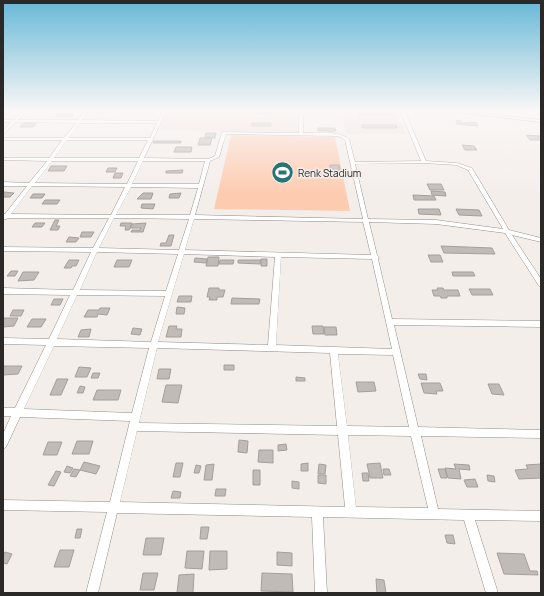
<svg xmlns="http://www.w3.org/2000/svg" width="544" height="596" font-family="Manrope,sans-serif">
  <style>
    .built { fill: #eee0d9 }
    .green { fill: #fdcbb0 }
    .building { fill: #c1bbb8; stroke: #a49e9c }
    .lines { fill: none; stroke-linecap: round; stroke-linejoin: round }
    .minor-casing { stroke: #938e8b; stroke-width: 1 }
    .minor { fill: #fff; fill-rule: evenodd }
    .labels { text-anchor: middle; stroke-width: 3; stroke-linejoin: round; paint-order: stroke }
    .far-poi-label { font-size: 10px; fill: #2b2928; stroke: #f4eeeb; text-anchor: start }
  </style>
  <rect width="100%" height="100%" fill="#f4eeeb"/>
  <!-- built -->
  <path class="built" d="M168,110H296L297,132L159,130Z
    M341,110H395L406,134H346Z"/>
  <!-- green -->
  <path class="green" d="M231,135L335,137L350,211L214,209Z"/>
  <!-- building -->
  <path class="building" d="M253,112H271V114H253Z
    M358,112H390L391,115H358Z
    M58,114H74L72,117H56Z
    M456,120L461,121L462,123L476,122L478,126L457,124Z
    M23,123H36L33,127H20Z
    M252,123H271V126H252Z
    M362,125H396L397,128H363Z
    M318,128H335L336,131H318Z
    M206,133H216L215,138L205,137Z
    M526,135L541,136V140H530Z
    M200,138H212L210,145H198Z
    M154,141H181V143H153Z
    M462,145L474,146L477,150H465Z
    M176,147H192L191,152H174Z
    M330,165H339L340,171L330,170Z
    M51,166H67L64,171H48Z
    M108,168H117L115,172H106Z
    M183,170L182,173H166V171Z
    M115,173H123L121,178H113Z
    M427,184H441L444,190H430Z
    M431,191L445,192L446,196L432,195Z
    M4,192L14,193L10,197H3Z
    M143,193H153L151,199H137Z
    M181,193L179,198H169L170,194Z
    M33,194H45L42,198H30Z
    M413,195L434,196L436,200H414Z
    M45,200H60L57,204H42Z
    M142,204H155L153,209L141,208Z
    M418,209H439L441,215L419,214Z
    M456,209L479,210L482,216L459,215Z
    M55,220H59L56,226H60L58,230H50Z
    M35,223H45L42,227H32Z
    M121,223H132L129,230H125L126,226H120Z
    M146,223L143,232H131L132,230H140L141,228H130L132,224Z
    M82,232H94L91,237H80Z
    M169,235H174L171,246H160L161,243H166Z
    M69,237L79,238L76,242H66Z
    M441,246L492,248L495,254L444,253Z
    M428,255H440L443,262H431Z
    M208,257H219L218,266H206Z
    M195,258L207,259L206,263L194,262Z
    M261,259H267V266H261Z
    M69,260H79L76,266H72L71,268H64Z
    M117,260H132L129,267H114Z
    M220,260H234L233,264H219Z
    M238,260H261L260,264L238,263Z
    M11,271H18L15,276H7Z
    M23,272H39L34,280L18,281Z
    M452,272H473L475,276H453Z
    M209,288H219V290H225L223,297H217V300H209L210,297H207Z
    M437,288H443L444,290H458L460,296H447V298H441L440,296H434L432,290H438Z
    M469,289H490L493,295H472Z
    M179,296H192L191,302H177Z
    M232,298L260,299L259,304H231Z
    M54,299H63L60,305H51Z
    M177,307L185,308L184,314H176Z
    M100,308H110L107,315L98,314L97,317H84L88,310H99Z
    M13,310H24L21,316H10Z
    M3,318H18L14,326L3,327Z
    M32,319H46L41,327H27Z
    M169,326H177L176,329H182L181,337H166Z
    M312,326H323L324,334H313Z
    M324,327H336L337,335H325Z
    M133,328L142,329L140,335L131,334Z
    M91,329L89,337H78L81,330Z
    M224,365H234V370H224Z
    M3,366H22L18,374L3,375Z
    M79,367L91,368L87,377H75Z
    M159,369H171L169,379H157Z
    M93,373H100L98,378H91Z
    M418,374H426L427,380L420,379Z
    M296,377L305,378V381H296Z
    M57,379H68L61,395H50Z
    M356,382H374L376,391L358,392Z
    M421,383H440L443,391H436L437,394L424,393Z
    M488,384H499L504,395L492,394Z
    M166,385H182L178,403L162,402Z
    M80,386L85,387L83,393H77Z
    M97,390H121L118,400H93Z
    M239,440L248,441L247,453L238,452Z
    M77,441H93L89,454H72Z
    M48,442H62L57,455H43Z
    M286,444L287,450L278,451V445Z
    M259,450H273V463L258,462Z
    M84,462L100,466L96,474L80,470Z
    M176,463H183L180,477H173Z
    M308,463V471H301V464Z
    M380,463L383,478H370L367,464Z
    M214,464L212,480H204L206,465Z
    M319,464L326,465L325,474H318Z
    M454,464L469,465L470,470L459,469L461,479L448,478L445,468L456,469Z
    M541,464V478L519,479L515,470L528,469L526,465Z
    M196,465L201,466L199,473H194Z
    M67,466L73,468L70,473L64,472Z
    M74,469L80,470L76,477L70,476Z
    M383,469H389L391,475H384Z
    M438,469H445L447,478H441Z
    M253,470H260V485H253Z
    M56,471L61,472L54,486L48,485Z
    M362,473H368L369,481H363Z
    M318,475H326V484L318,483Z
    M487,475L494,476L495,482L488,481Z
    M475,479L478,487H467L464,480Z
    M292,481L299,482V489L292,488Z
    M216,489H226L225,496H215Z
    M173,491L181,492L180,498H171Z
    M201,527H209L207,539H200Z
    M77,529H82L80,538H75Z
    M445,535H453L455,544L447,543Z
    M146,538H164L161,555H143Z
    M60,550H74L69,567H54Z
    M187,551H204L202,569L185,568Z
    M210,551H227V569L209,570Z
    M5,552L12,554L7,564L3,563V556Z
    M277,552L292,553V566L277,565Z
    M497,553L524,554L530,571H537L538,575L504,574Z
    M143,573H158L154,590H140Z
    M262,573L292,574L293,592L261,591Z
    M194,574L193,593H177L179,575Z
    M376,579L384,580L386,593H377Z"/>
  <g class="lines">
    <defs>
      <path id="minor" d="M23,110H28L18,120H78L86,110H90L82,120L158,121L163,110H167L144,158L208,159L215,156L222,132L299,133V110H303V133C317,133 338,130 349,139L355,162L421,161L401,112L403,111L405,112L426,161L457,163L472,168L509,230L541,238V242L512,235L541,279V286H539L505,233L436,224L369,222L377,255L379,257L378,259L392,319L541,321V327L394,325L418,427L541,430V438L421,436L438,509L541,511V521L475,520L498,593H486L464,520L323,517L327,593H315L312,517L117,513L98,593H86L107,512L3,510V500L110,502L130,421L20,417L6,447L3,449V434L11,416H3V408H15L46,345L3,344V338L49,339L70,295L3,294V288L73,290L91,252L3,251V247L93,248L109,218H8L7,219H3V214H5L27,186H3V182L29,183L47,161L3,160V158H49L62,140H3V138H64L76,123L16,122L3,134V131L11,122H3V120H14ZM80,123H157L150,138H69ZM226,134L335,136L341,137L345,140L363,219L195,215L210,161L219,157ZM67,140H148L139,158H54ZM52,161H138L127,184L35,183ZM143,161H205L199,184H132ZM424,163L456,165L468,170L503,229L436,220L368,219L355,164ZM32,186L125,187L111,215L11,214ZM131,187L198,188L190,215H116ZM114,218L189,219L179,250L99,248ZM194,219L363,222L371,255L185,250ZM97,252L178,254L166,291L80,290ZM184,254L275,257L268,345L158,342ZM281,257L372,259L392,349L276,345ZM77,295L165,296L151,342L57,339ZM54,346L149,348L132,413L24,409ZM157,348L330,353L337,426L139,423ZM338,354L393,355L409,427L347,426ZM137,431L338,435L345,507L120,502ZM348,435L411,436L428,508L356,507Z
        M440,110H455L541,120V122Z"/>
    </defs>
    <!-- minor casing -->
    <use href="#minor" class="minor-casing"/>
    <!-- minor -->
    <use href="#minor" class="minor"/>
  </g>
  <!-- sky -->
  <linearGradient id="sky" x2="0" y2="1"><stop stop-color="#67b8d7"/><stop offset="0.57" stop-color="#faf7f6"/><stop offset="1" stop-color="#faf7f6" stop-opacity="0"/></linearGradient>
  <rect width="544" height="194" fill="url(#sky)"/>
  <!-- icons -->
  <defs>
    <symbol id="stadium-disc" viewBox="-11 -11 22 22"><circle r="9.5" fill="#297374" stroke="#f4eeeb"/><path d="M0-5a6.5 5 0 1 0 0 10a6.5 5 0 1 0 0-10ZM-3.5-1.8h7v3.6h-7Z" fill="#fff"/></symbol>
  </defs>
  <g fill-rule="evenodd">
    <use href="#stadium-disc" x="270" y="160" width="25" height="25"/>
  </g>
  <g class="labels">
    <!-- far-poi labels -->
    <g class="far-poi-label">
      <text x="298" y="177">Renk Stadium</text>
    </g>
  </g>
  <!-- border -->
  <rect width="544" height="596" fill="none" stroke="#2b2928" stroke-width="8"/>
</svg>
